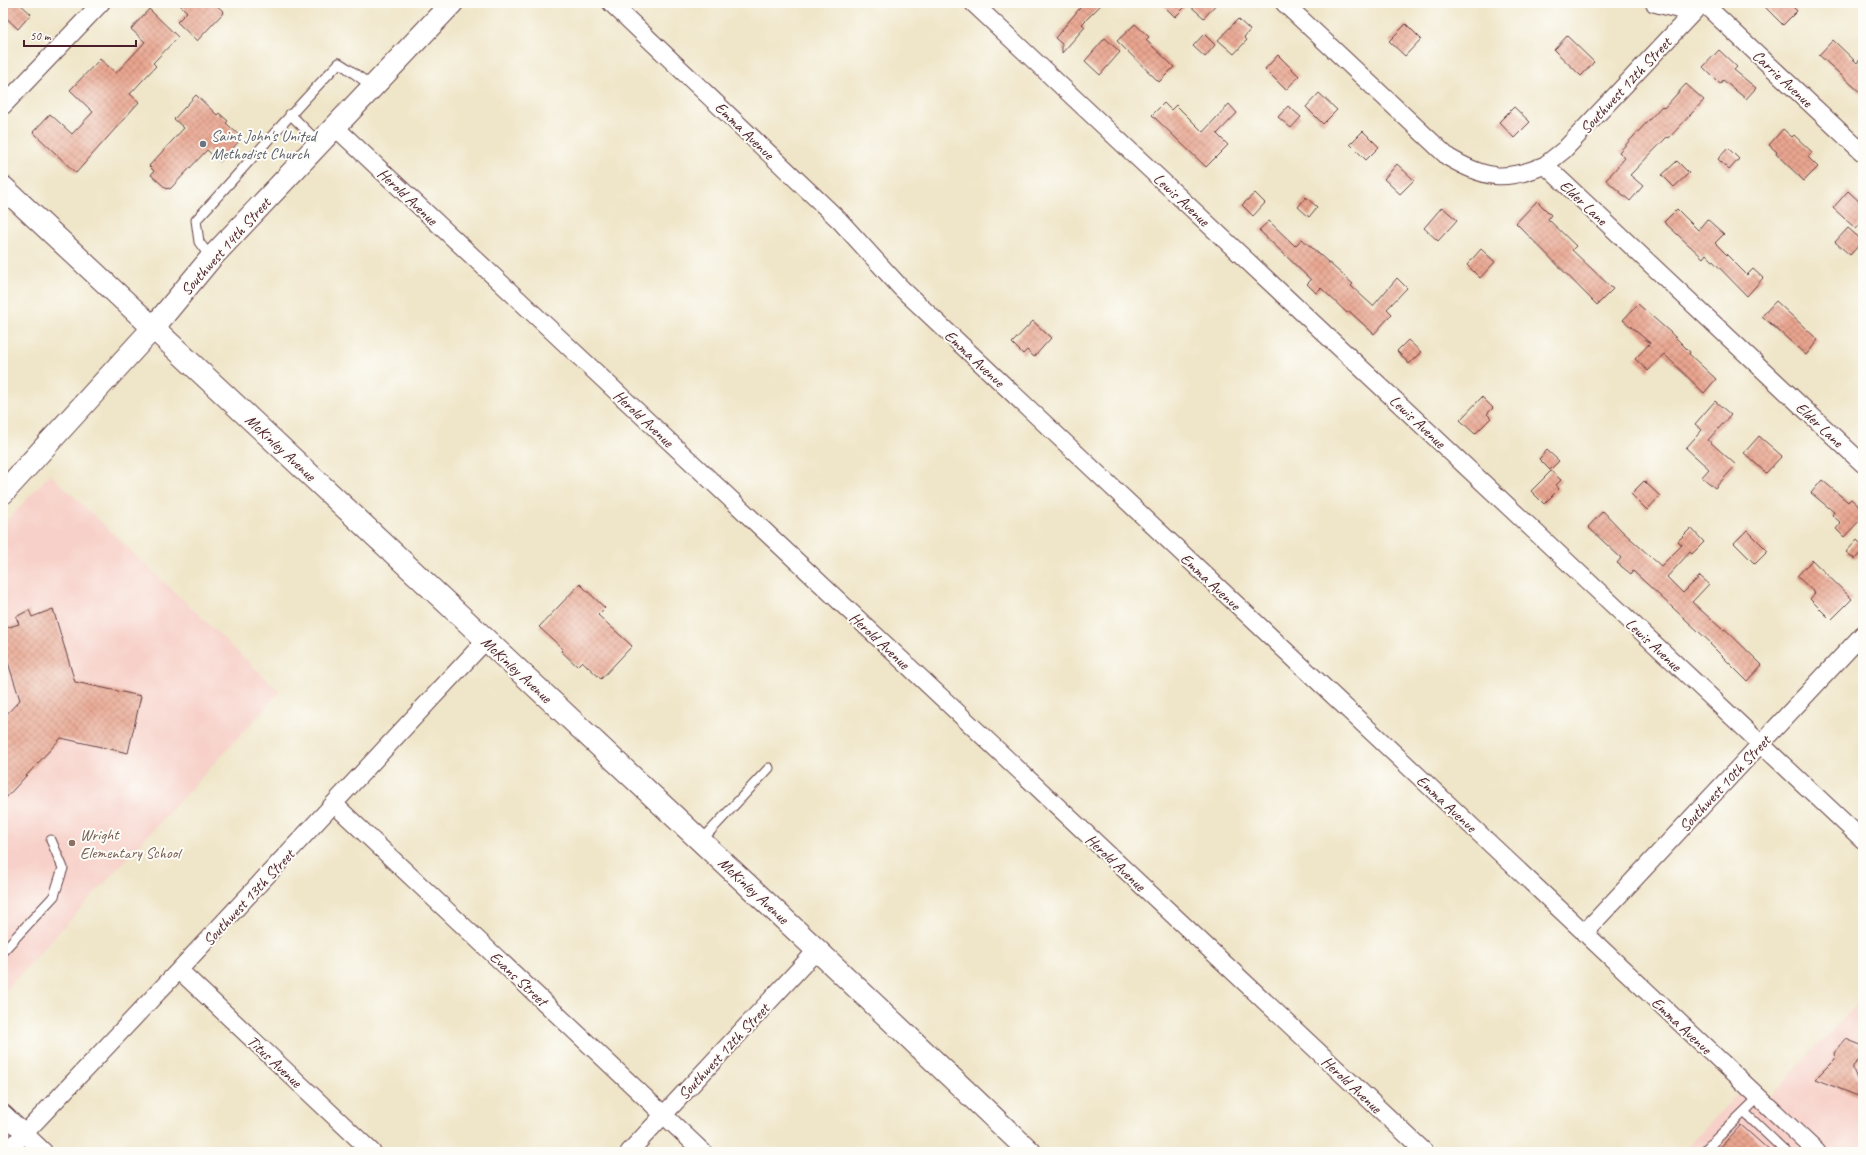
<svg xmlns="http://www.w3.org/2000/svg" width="1866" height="1155" font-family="Caveat,sans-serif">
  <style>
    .built { fill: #f7d1c9 }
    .building { fill: url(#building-cross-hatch) }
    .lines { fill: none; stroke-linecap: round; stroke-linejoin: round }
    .lane-casing { stroke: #633d43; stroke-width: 11 }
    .street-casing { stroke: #633d43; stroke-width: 19 }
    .secondary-casing { stroke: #633d43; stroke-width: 24 }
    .lane { stroke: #fff; stroke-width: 9 }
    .street { stroke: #fff; stroke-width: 17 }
    .secondary { stroke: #fff; stroke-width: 22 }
    .worship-dot { fill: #6b7280; stroke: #fdfcf7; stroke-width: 1.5 }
    .education-dot { fill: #8d6e63; stroke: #fdfcf7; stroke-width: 1.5 }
    .labels { text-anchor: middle; stroke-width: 4; stroke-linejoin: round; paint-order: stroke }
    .street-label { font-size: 16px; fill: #4a1f2b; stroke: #fdfcf7 }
    .worship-label { font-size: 16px; fill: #5b616d; stroke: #fdfcf7; text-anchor: start }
    .education-label { font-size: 16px; fill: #785e54; stroke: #fdfcf7; text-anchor: start }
  </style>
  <defs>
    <pattern id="building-cross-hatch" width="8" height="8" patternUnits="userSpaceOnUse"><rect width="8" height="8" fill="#e9a58f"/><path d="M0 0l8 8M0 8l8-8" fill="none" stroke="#bf8675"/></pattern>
  </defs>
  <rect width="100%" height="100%" fill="#fdfcf7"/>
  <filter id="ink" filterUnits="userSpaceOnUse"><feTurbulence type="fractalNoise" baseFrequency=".025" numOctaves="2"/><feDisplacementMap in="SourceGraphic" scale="8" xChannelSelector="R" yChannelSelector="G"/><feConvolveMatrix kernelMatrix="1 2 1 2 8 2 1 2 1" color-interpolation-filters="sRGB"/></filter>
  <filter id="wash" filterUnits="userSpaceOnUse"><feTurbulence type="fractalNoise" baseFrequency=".012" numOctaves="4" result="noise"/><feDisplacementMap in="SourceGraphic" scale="16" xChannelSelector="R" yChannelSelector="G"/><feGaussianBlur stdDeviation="0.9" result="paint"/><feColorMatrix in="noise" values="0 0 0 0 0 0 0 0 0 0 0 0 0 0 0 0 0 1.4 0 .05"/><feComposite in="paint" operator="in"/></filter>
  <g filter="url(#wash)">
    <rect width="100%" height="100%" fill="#efe5c8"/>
    <!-- built -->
    <path class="built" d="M50,474L280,692L3,993V525Z
      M1863,997V1152H1683L1746,1085L1765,1101Z"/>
    <g id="blocks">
      <!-- building -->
      <path class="building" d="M3,3H19L31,14L18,29L3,15Z
        M178,3H214L224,12L197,41L177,22L187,12Z
        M1084,3H1103L1082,24L1085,27L1062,53V44L1055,38Z
        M1161,3H1217L1204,18L1188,4L1175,17Z
        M1761,3H1789L1797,11L1783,25Z
        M149,9L178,37L153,63L156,66L130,94L139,102L76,173L33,132L50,114L72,134L93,112L70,90L100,59L116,73L145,42L131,29Z
        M1238,19L1250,30L1244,37L1247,40L1234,54L1218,40Z
        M1135,24L1149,37L1146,40L1174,67L1159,82L1117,41Z
        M1406,24L1421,39L1405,56L1389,41Z
        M1204,34L1215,45L1205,57L1193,46Z
        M1567,36L1594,62L1581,76L1554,50Z
        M1105,38L1120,52L1100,75L1085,61Z
        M1833,40L1857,63L1863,56V95L1819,55Z
        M1719,50L1737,67L1734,70L1756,88L1746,99L1723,80L1720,84L1703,67Z
        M1278,55L1299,76L1286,90L1265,69Z
        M1686,84L1704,100L1669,138L1667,137L1630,175L1643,186L1630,201L1606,180L1625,158L1619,152L1662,106L1664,108Z
        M1319,93L1337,110L1323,124L1306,107Z
        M196,95L217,115L219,113L228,121L226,123L242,138L220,162L207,150L170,189L168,188L167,189L151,175L154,171L149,166L184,128L174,119Z
        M1164,103L1171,110L1176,105L1203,132L1229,104L1237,113L1217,134L1228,145L1206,167L1152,115Z
        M1288,106L1301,117L1291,128L1278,117Z
        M1514,107L1530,122L1514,138L1499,122Z
        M1783,129L1792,137L1794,135L1812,152L1808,157L1818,167L1804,181L1776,154L1777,152L1769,145Z
        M1363,131L1379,147L1366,160L1350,144Z
        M1728,148L1739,159L1729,170L1718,159Z
        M1677,161L1689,173L1674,187L1662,175Z
        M1397,164L1414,180L1400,194L1384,179Z
        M1848,191L1863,205V221L1856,229L1833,208Z
        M1255,193L1265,203L1253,216L1242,205Z
        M1306,197L1317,207L1309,217L1298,207Z
        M1537,201L1551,215L1548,219L1576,246L1572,250L1613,289L1597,305L1516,223Z
        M1442,207L1457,220L1438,241L1424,228Z
        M1677,209L1698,230L1707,219L1724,234L1715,243L1747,275L1753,269L1763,278L1747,296L1706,254L1703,258L1664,222Z
        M1269,221L1295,246L1302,239L1353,284L1351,286L1373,306L1397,278L1407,288L1387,309L1392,314L1374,334L1349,311L1347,313L1321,288L1316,293L1307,284L1311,280L1259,230Z
        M1848,228L1863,241L1850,255L1835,242Z
        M1481,249L1495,262L1480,278L1467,265Z
        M1776,301L1818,340L1806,355L1762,316Z
        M1638,304L1670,332L1690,352L1689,354L1716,379L1704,393L1664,354L1648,371L1635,359L1650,343L1623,320Z
        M1033,321L1051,338L1034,357L1027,350L1023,354L1012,343Z
        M1408,340L1421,352L1409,364L1397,351Z
        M1482,397L1493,408L1487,414L1491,418L1475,434L1460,420Z
        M1715,401L1731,415L1708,440L1736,465L1715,488L1702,477L1709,469L1686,448L1702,430L1695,424Z
        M1759,436L1782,456L1766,473L1744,453Z
        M1547,450L1559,461L1550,470L1539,459Z
        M1551,471L1561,480L1556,485L1559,489L1544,504L1531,491Z
        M1822,480L1848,502L1851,499L1863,510V517L1844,537L1836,529L1841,523L1832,515L1834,512L1811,493Z
        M1644,481L1660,496L1647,510L1631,494Z
        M1603,511L1622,531L1661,566L1682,545L1678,541L1691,528L1704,542L1692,554L1690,552L1667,577L1683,593L1700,576L1709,584L1692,602L1723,630L1725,629L1762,665L1747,681L1710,644L1711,643L1633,571L1631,574L1617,563L1621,558L1588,527Z
        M1747,530L1768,551L1755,564L1734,543Z
        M1857,540L1863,546V550L1855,559L1846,552Z
        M1812,560L1852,599L1831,620L1810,599L1815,593L1797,576Z
        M580,584L605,608L598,615L632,646L601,679L582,661L577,666L561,651L563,649L539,627Z
        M53,609L75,682L141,696L128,753L61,738L3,801V718L20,700L3,647V629L19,624L16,617L29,610L32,617Z
        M1846,1039L1863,1046V1056L1853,1066V1069L1863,1094V1098L1815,1079L1835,1059L1834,1053Z
        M1741,1125L1771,1152H1716Z"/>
    </g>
  </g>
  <g filter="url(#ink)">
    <use href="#blocks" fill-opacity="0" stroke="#633d43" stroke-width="1"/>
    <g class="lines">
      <defs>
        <path id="lane" d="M290,114L320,144
          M211,258L199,242L196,220C244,168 290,114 339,63L347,68L373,87
          M701,841L769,768
          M3,951L54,896L63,868L51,840
          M1744,1112L1786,1152
          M1703,1152L1759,1097"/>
        <path id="street" d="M611,3L840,221L901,288L1817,1152
          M973,3L1863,840
          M1284,3L1448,157C1485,179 1505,182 1545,165L1863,464
          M1654,3L1692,13
          M1703,3L1863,153
          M3,106L101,3
          M335,127L1425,1152
          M1545,165L1564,150L1702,3
          M334,804L703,1152
          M1584,933L1863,634
          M179,970L372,1152
          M3,1113L44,1152
          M7,1152L179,970L486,640
          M629,1152L817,950"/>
        <path id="secondary" d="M3,187L817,950L1030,1152
          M3,493L154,327L211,258L452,3"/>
      </defs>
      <!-- lane casing -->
      <use href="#lane" class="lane-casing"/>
      <!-- street casing -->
      <use href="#street" class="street-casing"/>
      <!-- secondary casing -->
      <use href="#secondary" class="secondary-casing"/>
      <!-- lane -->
      <use href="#lane" class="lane"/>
      <!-- street -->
      <use href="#street" class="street"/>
      <!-- secondary -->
      <use href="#secondary" class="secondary"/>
    </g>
  </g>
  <!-- markers -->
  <circle class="worship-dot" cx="203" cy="144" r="4"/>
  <circle class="education-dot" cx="72" cy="843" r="4"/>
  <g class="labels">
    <!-- street labels -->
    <g class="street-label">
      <text transform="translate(1783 78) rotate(43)" y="6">Carrie Avenue</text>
      <text transform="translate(1625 85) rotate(-47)" y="6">Southwest 12th Street</text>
      <text transform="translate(745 130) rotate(44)" y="6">Emma Avenue</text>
      <text transform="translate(408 196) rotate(43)" y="6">Herold Avenue</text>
      <text transform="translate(1182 199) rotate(43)" y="6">Lewis Avenue</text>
      <text transform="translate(1584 202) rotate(43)" y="6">Elder Lane</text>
      <text transform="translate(225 246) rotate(-48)" y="6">Southwest 14th Street</text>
      <text transform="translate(975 358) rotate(43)" y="6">Emma Avenue</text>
      <text transform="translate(644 418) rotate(43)" y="6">Herold Avenue</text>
      <text transform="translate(1418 421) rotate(43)" y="6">Lewis Avenue</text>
      <text transform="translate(1820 424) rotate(43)" y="6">Elder Lane</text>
      <text transform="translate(281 447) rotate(43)" y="6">McKinley Avenue</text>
      <text transform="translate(1211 581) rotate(43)" y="6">Emma Avenue</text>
      <text transform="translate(880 640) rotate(43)" y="6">Herold Avenue</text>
      <text transform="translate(1654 644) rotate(43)" y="6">Lewis Avenue</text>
      <text transform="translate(517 669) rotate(43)" y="6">McKinley Avenue</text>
      <text transform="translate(1724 783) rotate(-47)" y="6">Southwest 10th Street</text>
      <text transform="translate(1447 803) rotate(43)" y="6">Emma Avenue</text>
      <text transform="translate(1116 862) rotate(43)" y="6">Herold Avenue</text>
      <text transform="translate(754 890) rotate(43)" y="6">McKinley Avenue</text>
      <text transform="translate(248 897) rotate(-47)" y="6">Southwest 13th Street</text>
      <text transform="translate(519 978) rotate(43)" y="6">Evans Street</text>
      <text transform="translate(1682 1025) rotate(43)" y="6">Emma Avenue</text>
      <text transform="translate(723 1051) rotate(-47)" y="6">Southwest 12th Street</text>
      <text transform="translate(275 1061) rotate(43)" y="6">Titus Avenue</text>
      <text transform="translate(1352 1084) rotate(43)" y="6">Herold Avenue</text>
    </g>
    <!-- worship labels -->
    <g class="worship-label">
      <text x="211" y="141">Saint John's United<tspan x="211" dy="18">Methodist Church</tspan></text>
    </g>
    <!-- education labels -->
    <g class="education-label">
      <text x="80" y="840">Wright<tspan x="80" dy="18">Elementary School</tspan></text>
    </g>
  </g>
  <!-- margin -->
  <rect width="1866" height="1155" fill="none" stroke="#fdfcf7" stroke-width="16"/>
  <!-- scale -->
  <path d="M24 40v6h112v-6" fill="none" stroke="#4a1f2b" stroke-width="2"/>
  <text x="30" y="40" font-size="12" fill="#4a1f2b" stroke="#fdfcf7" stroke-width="3" paint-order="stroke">50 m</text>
</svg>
